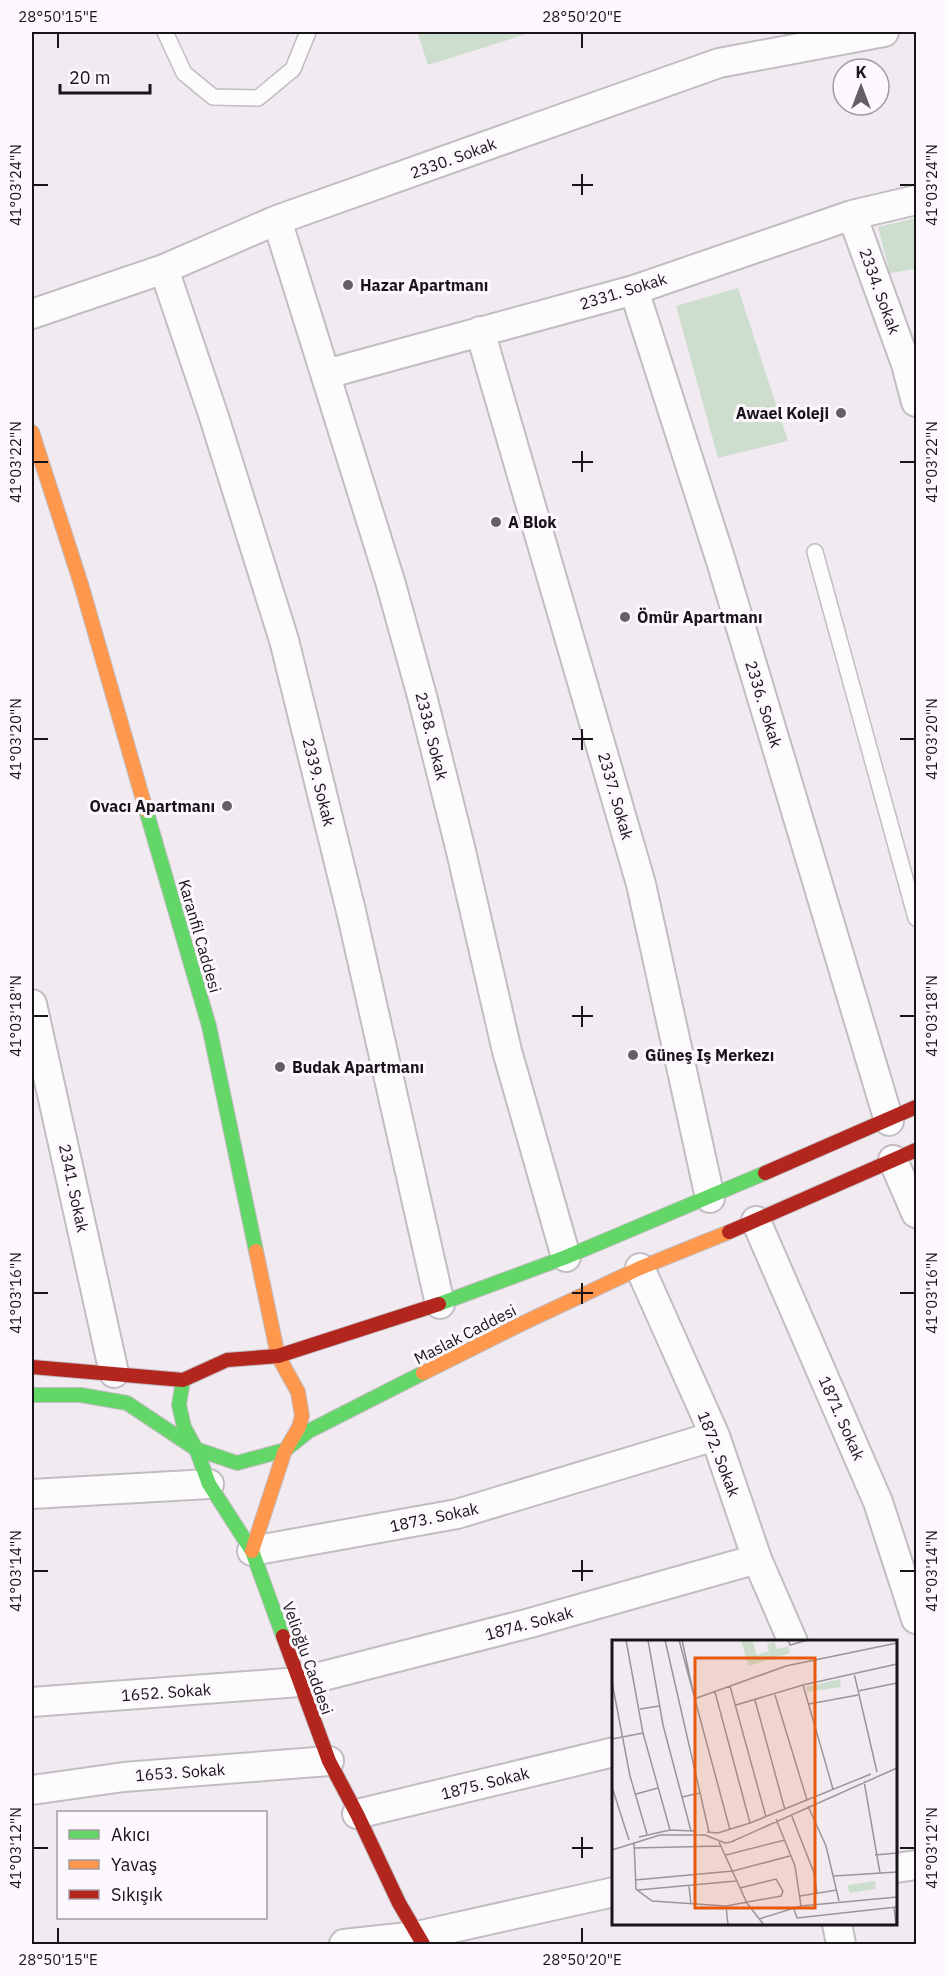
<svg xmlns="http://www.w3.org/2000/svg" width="948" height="1976" font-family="'IBM Plex Sans',sans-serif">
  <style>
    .green { fill: #cddece }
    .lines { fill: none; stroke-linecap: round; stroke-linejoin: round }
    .lane-casing { stroke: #c2bdc2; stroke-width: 18 }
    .street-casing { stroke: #c2bdc2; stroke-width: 32 }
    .fast-casing { stroke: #c2bdc2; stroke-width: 16 }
    .slow-casing { stroke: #c2bdc2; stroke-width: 16 }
    .jam-casing { stroke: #c2bdc2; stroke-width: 16 }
    .lane { stroke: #fdfcfd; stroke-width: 15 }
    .street { stroke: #fdfcfd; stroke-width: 28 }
    .fast { stroke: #63d668; stroke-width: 14 }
    .slow { stroke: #ff974d; stroke-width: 14 }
    .jam { stroke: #b3261e; stroke-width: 14 }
    .ticks { fill: none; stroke: #181419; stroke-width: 2 }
    .poi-dot { fill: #645f65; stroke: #fdf7fe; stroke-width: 2 }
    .labels { text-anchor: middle; stroke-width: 6; stroke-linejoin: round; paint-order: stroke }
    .street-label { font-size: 16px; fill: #181419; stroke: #fdf7fe }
    .poi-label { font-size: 16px; font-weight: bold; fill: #181419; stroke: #fdf7fe; text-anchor: start }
    .inset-road { fill: none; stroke: #9a959b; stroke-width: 1.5 }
    .view { fill: #e8590c; fill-opacity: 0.15; stroke: #e8590c; stroke-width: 3 }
    .inset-edge { fill: none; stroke: #181419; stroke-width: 3 }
    .neatline { fill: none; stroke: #181419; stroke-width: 2 }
    .ticks-label { font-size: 15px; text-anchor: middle; fill: #181419 }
  </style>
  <rect width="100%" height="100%" fill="#f1ebf1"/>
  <!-- green -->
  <path class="green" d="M417,32H533L428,65Z
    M916,218V269L890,273L878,227Z
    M738,288L788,441L718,458L676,306Z"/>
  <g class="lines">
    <defs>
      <path id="lane" d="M165,32L184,73L213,97L258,98L293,69L308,32
        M815,552L916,918"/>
      <path id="street" d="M852,215L906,364L916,402
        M277,220L390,581L422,696L460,847L507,1051L566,1257
        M164,269L214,417L284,640L351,911L440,1304
        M634,290L721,561L889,1121
        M32,314L164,269L277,220L719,63L884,32
        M480,331L641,884L710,1198
        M326,374L634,290L852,215L916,200
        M32,1004L114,1373
        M893,1160L916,1213
        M756,1221L878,1502L916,1619
        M640,1268L715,1436L757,1559L793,1642
        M32,1494L209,1484
        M252,1551L457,1514L715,1436
        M32,1702L300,1682L530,1623L757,1559
        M32,1790L124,1777L329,1761
        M357,1814L614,1752
        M896,1868L916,1865
        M837,1924L841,1944
        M344,1944L417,1936L614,1892"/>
      <path id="fast" d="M146,810L209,1026L256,1251
        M439,1304L566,1257L765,1173
        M183,1380L179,1405L184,1427L196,1449L209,1484L252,1551L283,1636
        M32,1395H81L127,1403L196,1449L237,1463L285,1450L309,1431L423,1373"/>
      <path id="slow" d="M32,432L81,584L146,810
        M423,1373L517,1326L640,1268L729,1232
        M252,1551L284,1453L299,1427L302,1416L298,1392L278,1356L256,1251"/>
      <path id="jam" d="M765,1173L916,1107
        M729,1232L916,1150
        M32,1367L183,1380L227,1360L278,1356L439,1304
        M283,1636L329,1761L357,1814L399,1903L423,1944"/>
    </defs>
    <!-- lane casing -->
    <use href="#lane" class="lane-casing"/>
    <!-- street casing -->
    <use href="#street" class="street-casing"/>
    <!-- fast casing -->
    <use href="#fast" class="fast-casing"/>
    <!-- slow casing -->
    <use href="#slow" class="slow-casing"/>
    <!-- jam casing -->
    <use href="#jam" class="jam-casing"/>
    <!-- lane -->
    <use href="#lane" class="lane"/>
    <!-- street -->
    <use href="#street" class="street"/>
    <!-- fast -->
    <use href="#fast" class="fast"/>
    <!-- slow -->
    <use href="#slow" class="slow"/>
    <!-- jam -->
    <use href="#jam" class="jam"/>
  </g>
  <!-- ticks -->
  <path class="ticks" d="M58,33V48M582,33V48M582,174V195M33,185H48M572,185H593M900,185H915M582,451V472M33,462H48M572,462H593M900,462H915M582,729V750M33,739H48M572,739H593M900,739H915M582,1006V1027M33,1016H48M572,1016H593M900,1016H915M582,1283V1304M33,1293H48M572,1293H593M900,1293H915M582,1560V1581M33,1571H48M572,1571H593M900,1571H915M582,1837V1858M33,1848H48M572,1848H593M900,1848H915M58,1928V1943M582,1928V1943"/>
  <!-- markers -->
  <g class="poi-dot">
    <circle cx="348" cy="285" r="6"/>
    <circle cx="841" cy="413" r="6"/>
    <circle cx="496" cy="522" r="6"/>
    <circle cx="625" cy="617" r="6"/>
    <circle cx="227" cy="806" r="6"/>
    <circle cx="633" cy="1055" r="6"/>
    <circle cx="280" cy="1067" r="6"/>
  </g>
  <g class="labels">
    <!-- street labels -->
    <g class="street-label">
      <text transform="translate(453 158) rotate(-20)" y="6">2330. Sokak</text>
      <text transform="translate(623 291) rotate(-17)" y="6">2331. Sokak</text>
      <text transform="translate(880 291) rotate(70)" y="6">2334. Sokak</text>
      <text transform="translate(764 704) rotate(73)" y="6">2336. Sokak</text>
      <text transform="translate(432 736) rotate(76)" y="6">2338. Sokak</text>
      <text transform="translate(319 782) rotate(76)" y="6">2339. Sokak</text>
      <text transform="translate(616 796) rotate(74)" y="6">2337. Sokak</text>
      <text transform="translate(200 936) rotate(74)" y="6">Karanfil Caddesi</text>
      <text transform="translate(74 1188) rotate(78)" y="6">2341. Sokak</text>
      <text transform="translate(465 1334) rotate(-27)" y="6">Maslak Caddesi</text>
      <text transform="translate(842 1418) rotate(66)" y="6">1871. Sokak</text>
      <text transform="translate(719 1454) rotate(69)" y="6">1872. Sokak</text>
      <text transform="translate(434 1517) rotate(-12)" y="6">1873. Sokak</text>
      <text transform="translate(529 1623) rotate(-15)" y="6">1874. Sokak</text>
      <text transform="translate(308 1658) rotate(70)" y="6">Velioğlu Caddesi</text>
      <text transform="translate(166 1692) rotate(-4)" y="6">1652. Sokak</text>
      <text transform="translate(180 1772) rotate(-4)" y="6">1653. Sokak</text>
      <text transform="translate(485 1783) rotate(-14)" y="6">1875. Sokak</text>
    </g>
    <!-- poi labels -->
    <g class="poi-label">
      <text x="360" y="291">Hazar Apartmanı</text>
      <text x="829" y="419" text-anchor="end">Awael Koleji</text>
      <text x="508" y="528">A Blok</text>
      <text x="637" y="623">Ömür Apartmanı</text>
      <text x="215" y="812" text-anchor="end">Ovacı Apartmanı</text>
      <text x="645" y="1061">Güneş Iş Merkezı</text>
      <text x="292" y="1073">Budak Apartmanı</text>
    </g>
  </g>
  <!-- overview -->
  <g transform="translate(612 1640)">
    <rect width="285" height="285" fill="#f1ebf1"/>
    <path d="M140,0L145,15L157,11L155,4L162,2L165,9L176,6L178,13L137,26L129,1ZM228,39L229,47L195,52L194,47ZM263,241L264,249L238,253L235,245Z" fill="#cddece"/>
    <path class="inset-road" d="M14,0L31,93L58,190M36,0L51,85L79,191M53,0L97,192M67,0L118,190M70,0L82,56M176,0L178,5L196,0M242,33L265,132M0,42L18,136L35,194M191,45L221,149M118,46L154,177M246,51L285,43M103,52L138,183M163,55L195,160M82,59L174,26L285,3M143,60L173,170M197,64L246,55M124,65L191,45L285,24M28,69L47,66M0,99L31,93M252,141L268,233M0,147L17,200M24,154L46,148M70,157L88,153M196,166L214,206L227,261M179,174L202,233L205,253M164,179L183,226L189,266M95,192L106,193L138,183L259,134M27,197L58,190L82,191M22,202L24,249L40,261L114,266L169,256L171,251L164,239L128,248M107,202L135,263L152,285M22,208L109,206M0,210L48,195H93L113,203L119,202L285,128M114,215L173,200M263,215L285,213M222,236L285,232M23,240L121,231L178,216M77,246L79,265M26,250L124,241M188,256L225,250M114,266L116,285M282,267L284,285M182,269L185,278L285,267M147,279L189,266L285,257"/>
    <path class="view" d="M83,18H203V268H83Z"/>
    <rect width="285" height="285" class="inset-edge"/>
  </g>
  <!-- border -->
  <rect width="948" height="1976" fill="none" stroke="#fdf7fe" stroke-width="66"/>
  <!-- legend -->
  <rect x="57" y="1811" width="210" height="108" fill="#fdf7fe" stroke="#a19ca2" stroke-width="1.5"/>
  <rect x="69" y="1830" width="30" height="9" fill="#63d668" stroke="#a19ca2" stroke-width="1.5"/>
  <text x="111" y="1841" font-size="18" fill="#181419">Akıcı</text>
  <rect x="69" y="1860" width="30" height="9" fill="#ff974d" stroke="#a19ca2" stroke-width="1.5"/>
  <text x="111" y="1871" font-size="18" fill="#181419">Yavaş</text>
  <rect x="69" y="1890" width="30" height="9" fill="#b3261e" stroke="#a19ca2" stroke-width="1.5"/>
  <text x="111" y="1901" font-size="18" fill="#181419">Sıkışık</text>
  <!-- north arrow -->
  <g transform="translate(861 87)"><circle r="28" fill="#fdf7fe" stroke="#a19ca2" stroke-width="1.5"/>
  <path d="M0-4.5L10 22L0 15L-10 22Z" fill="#645f65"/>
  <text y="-9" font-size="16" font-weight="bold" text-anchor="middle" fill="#181419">K</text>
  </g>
  <!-- scale -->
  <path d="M60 84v9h90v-9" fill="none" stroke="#181419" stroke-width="3"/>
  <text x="69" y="84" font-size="18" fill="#181419" stroke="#fdf7fe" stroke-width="4.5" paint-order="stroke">20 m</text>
  <rect x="33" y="33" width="882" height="1910" class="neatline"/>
  <g class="ticks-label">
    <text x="58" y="22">28°50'15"E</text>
    <text x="582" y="22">28°50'20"E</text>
    <text transform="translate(16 185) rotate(-90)" y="5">41°03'24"N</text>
    <text transform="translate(932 185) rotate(-90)" y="5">41°03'24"N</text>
    <text transform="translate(16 462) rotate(-90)" y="5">41°03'22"N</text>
    <text transform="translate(932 462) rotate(-90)" y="5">41°03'22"N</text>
    <text transform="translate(16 739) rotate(-90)" y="5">41°03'20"N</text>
    <text transform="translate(932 739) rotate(-90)" y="5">41°03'20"N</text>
    <text transform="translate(16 1016) rotate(-90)" y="5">41°03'18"N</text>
    <text transform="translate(932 1016) rotate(-90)" y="5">41°03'18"N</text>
    <text transform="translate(16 1293) rotate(-90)" y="5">41°03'16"N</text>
    <text transform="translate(932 1293) rotate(-90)" y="5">41°03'16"N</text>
    <text transform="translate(16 1571) rotate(-90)" y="5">41°03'14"N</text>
    <text transform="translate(932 1571) rotate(-90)" y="5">41°03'14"N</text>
    <text transform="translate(16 1848) rotate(-90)" y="5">41°03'12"N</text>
    <text transform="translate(932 1848) rotate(-90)" y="5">41°03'12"N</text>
    <text x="58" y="1965">28°50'15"E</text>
    <text x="582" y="1965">28°50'20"E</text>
  </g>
</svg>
